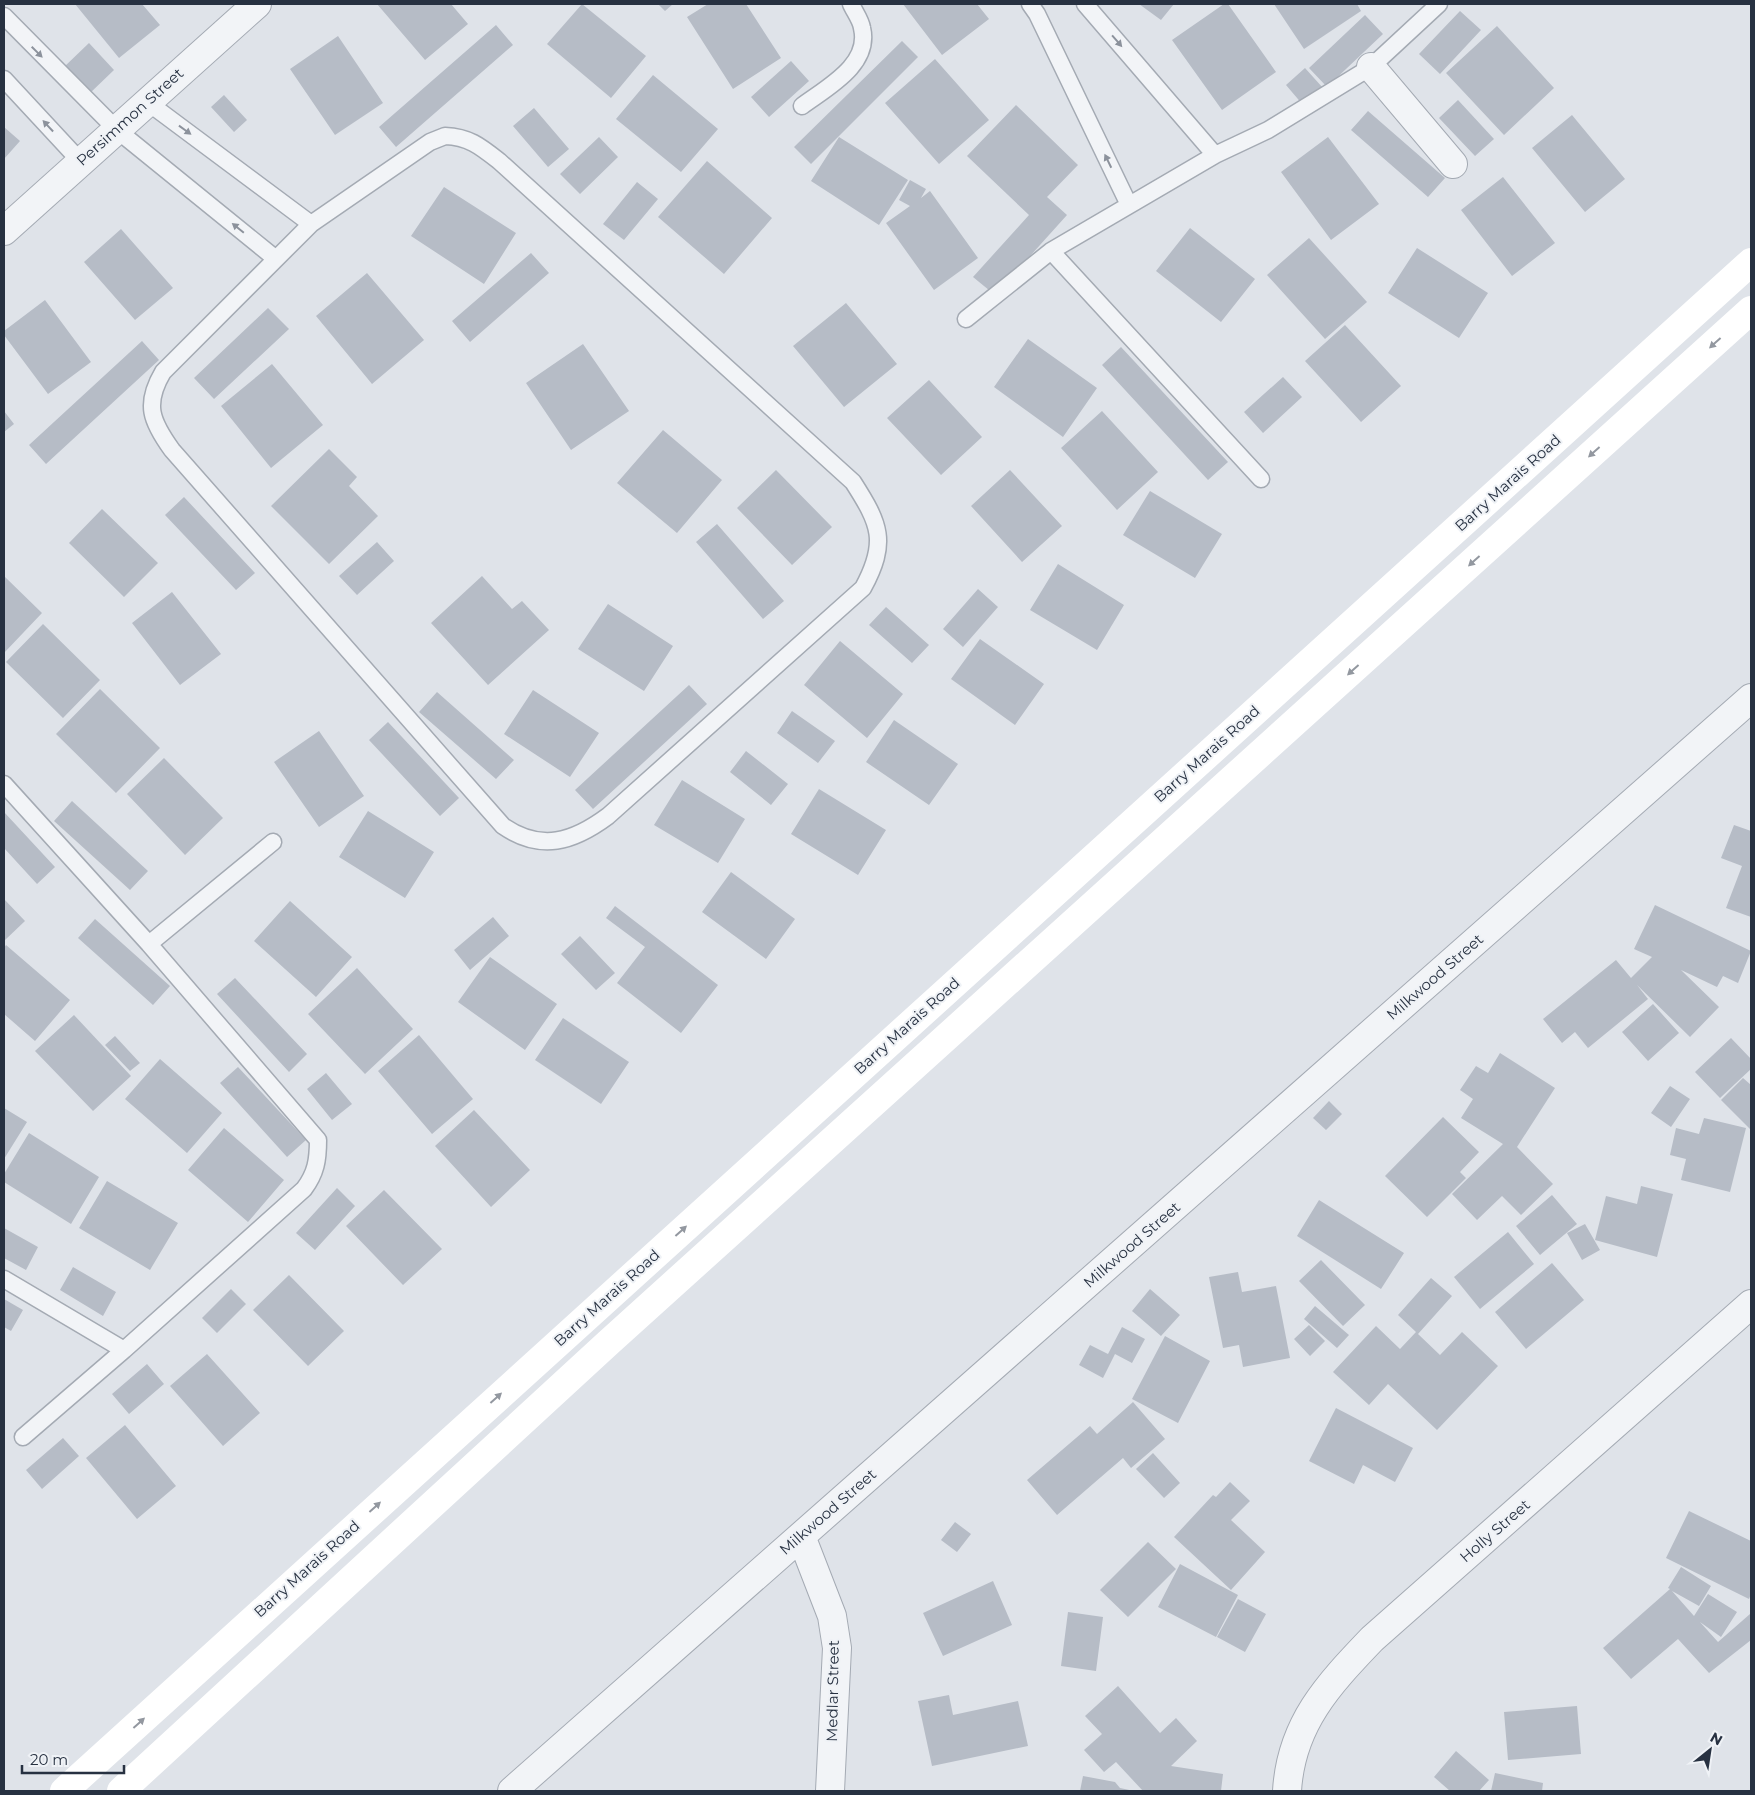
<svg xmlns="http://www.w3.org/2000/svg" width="1755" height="1795" font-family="Montserrat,sans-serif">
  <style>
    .building { fill: #b6bcc6 }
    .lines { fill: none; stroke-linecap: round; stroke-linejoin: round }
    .service-casing { stroke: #a4aab3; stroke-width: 19 }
    .minor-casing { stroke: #a4aab3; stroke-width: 30 }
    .service { stroke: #f2f4f7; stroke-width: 16 }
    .minor { stroke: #f2f4f7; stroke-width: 28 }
    .secondary { stroke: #fff; stroke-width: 28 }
    .oneway { fill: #8c929c }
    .oneway2 { fill: #9398a0 }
    .labels { text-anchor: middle; stroke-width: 4; stroke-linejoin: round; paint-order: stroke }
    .street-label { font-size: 15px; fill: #273141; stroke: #eff2f6 }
  </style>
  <rect width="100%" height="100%" fill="#dfe3e9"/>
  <!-- building -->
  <path class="building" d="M75,4H142L160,25L119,58Z
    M377,4H451L468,24L425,60Z
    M582,4L646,56L611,98L547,44Z
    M658,4H673L665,11Z
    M708,4H746L781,58L733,89L687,17Z
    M903,4H977L989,19L942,55Z
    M1139,4H1174L1161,20Z
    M1224,4H1228L1276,72L1222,110L1172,40Z
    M1274,4H1357L1361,11L1304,49Z
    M1460,11L1481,30L1440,74L1419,54Z
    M1365,15L1383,34L1327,87L1309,68Z
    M496,25L513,45L396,147L379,127Z
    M1497,26L1554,88L1504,135L1446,73Z
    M338,36L383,103L335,135L290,69Z
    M902,41L918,57L811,164L794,147Z
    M89,43L114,70L89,94L63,68Z
    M935,59L989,120L939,164L885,103Z
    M791,61L809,81L769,117L751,97Z
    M1305,68L1323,88L1303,105L1286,85Z
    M653,75L718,129L681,172L616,119Z
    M224,95L247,120L234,132L211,107Z
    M1458,100L1494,139L1475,156L1439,118Z
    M1016,105L1078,165L1047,197L1067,215L995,295L973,277L1029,215L967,156Z
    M534,108L569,149L548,167L513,126Z
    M1368,111L1445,178L1428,197L1351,130Z
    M1572,115L1625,179L1585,212L1532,148Z
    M4,127L20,141L4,159Z
    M599,137L618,157L580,194L560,174Z
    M839,137L908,180L879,225L811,181Z
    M1328,137L1379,204L1331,240L1281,172Z
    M707,161L772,218L724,274L658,217Z
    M1503,177L1555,243L1512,276L1461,210Z
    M910,180L926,189L921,198L930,191L978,258L934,290L886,223L910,206L899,200Z
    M637,182L658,199L624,240L603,224Z
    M444,187L516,233L484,284L411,236Z
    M1190,228L1255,279L1221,322L1156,271Z
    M121,229L173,288L135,320L84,262Z
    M1309,238L1367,302L1325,339L1267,275Z
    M1417,248L1488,293L1459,338L1388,293Z
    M531,253L549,273L470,342L452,321Z
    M367,273L424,340L372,384L316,316Z
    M45,300L91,362L48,394L4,335V331Z
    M846,303L897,364L844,407L793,346Z
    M268,308L289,329L214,399L194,378Z
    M1345,325L1401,386L1361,422L1305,361Z
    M1028,339L1097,388L1063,437L994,387Z
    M142,341L159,360L46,464L29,445Z
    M583,344L629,411L571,450L526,383Z
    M1121,347L1228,462L1208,480L1102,365Z
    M272,364L323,425L271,468L221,406Z
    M1283,377L1302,397L1263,433L1244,412Z
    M929,380L982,437L941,475L887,418Z
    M4,411L14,424L4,432Z
    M1102,411L1158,472L1117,510L1061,448Z
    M663,430L722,480L677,533L617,483Z
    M329,449L357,477L349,486L378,516L329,564L271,506Z
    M776,470L832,527L792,565L737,508Z
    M1010,470L1062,526L1022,562L971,506Z
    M1150,491L1222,534L1195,578L1123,535Z
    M184,497L255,573L236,590L165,515Z
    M102,509L158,563L124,597L69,543Z
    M717,524L784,601L763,619L696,542Z
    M377,542L394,561L357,595L339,576Z
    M1058,564L1124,605L1097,650L1030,610Z
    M4,576L42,613L4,653Z
    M482,576L512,609L522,601L549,630L488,685L431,623Z
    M978,589L998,607L963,647L943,629Z
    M172,592L221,654L180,685L132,623Z
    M608,604L673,646L644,691L578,649Z
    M886,607L929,645L912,663L869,625Z
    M43,624L100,680L63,718L6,662Z
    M980,639L1044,684L1015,725L951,679Z
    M840,641L903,694L867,738L804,685Z
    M689,685L707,704L593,809L575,790Z
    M100,689L160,748L116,793L56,734Z
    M533,690L599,733L570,777L504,734Z
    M437,692L514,760L496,779L419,712Z
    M792,711L835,741L818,763L777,733Z
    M894,720L958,764L929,805L866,762Z
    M388,722L459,798L440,816L369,740Z
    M319,731L364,796L319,827L274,762Z
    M746,751L788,784L771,805L730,772Z
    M164,758L223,818L185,855L127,794Z
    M682,780L745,819L718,863L654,825Z
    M819,789L886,830L858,875L791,834Z
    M72,801L148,871L130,890L54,821Z
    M368,811L434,852L405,898L339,857Z
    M4,812L55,867L37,884L4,848Z
    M1734,825L1751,831V917L1726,908L1742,866L1721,858Z
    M731,872L795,919L766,959L702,912Z
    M4,899L25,921L4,941Z
    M290,901L352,957L316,997L254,941Z
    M1655,905L1751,951L1738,983L1723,976L1717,987L1681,970L1719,1007L1690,1037L1637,985L1648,999L1588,1048L1575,1032L1562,1043L1543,1019L1616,960L1631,978L1652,957L1634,949Z
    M615,906L718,985L681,1033L617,983L645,947L606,918Z
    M493,917L509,936L470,970L454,950Z
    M95,919L170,986L153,1005L78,938Z
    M580,936L615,973L596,990L561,954Z
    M6,945L70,1000L35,1041L4,1014V948Z
    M490,957L557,1004L525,1050L458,1002Z
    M357,968L413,1029L365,1074L308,1014Z
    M235,978L307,1054L289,1072L217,994Z
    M1653,1004L1679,1033L1648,1061L1622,1032Z
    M74,1015L131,1076L93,1111L35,1051Z
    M563,1018L629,1062L601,1104L535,1060Z
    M419,1035L473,1099L432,1134L378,1071Z
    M115,1036L140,1063L130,1071L105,1045Z
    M1731,1038L1751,1059V1069L1720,1098L1695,1072Z
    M1500,1053L1555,1088L1517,1147L1553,1184L1521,1215L1502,1196L1477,1220L1452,1194L1503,1144L1461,1118L1473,1099L1460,1090L1476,1066L1488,1073Z
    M160,1059L222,1113L187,1153L125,1099Z
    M238,1067L306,1140L287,1157L220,1083Z
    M326,1073L352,1104L332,1120L307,1089Z
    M1743,1078L1751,1085V1130L1721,1100Z
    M1670,1086L1690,1099L1671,1127L1651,1113Z
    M1329,1101L1342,1114L1326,1130L1313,1118Z
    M4,1108L27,1122L4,1159Z
    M474,1110L530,1170L491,1207L435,1146Z
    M1443,1117L1479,1152L1460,1172L1466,1178L1427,1217L1385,1176Z
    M1704,1118L1746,1128L1730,1192L1681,1180L1686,1159L1670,1155L1676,1128L1699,1134Z
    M224,1128L284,1180L248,1222L188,1170Z
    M29,1133L99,1177L71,1224L4,1182V1174Z
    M107,1181L178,1223L150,1270L79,1228Z
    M1641,1186L1673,1194L1657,1257L1595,1240L1606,1196L1637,1204Z
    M337,1188L355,1206L315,1250L296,1233Z
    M384,1190L442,1249L403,1285L346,1226Z
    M1552,1195L1577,1224L1540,1255L1516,1226Z
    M1319,1200L1404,1253L1381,1289L1297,1236Z
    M1585,1224L1600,1250L1582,1260L1567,1233Z
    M4,1228L38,1247L26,1270L4,1258Z
    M1508,1232L1534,1264L1480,1309L1454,1277Z
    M1321,1260L1365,1305L1343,1326L1299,1281Z
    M1552,1263L1584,1300L1526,1349L1495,1312Z
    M73,1267L116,1292L103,1316L60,1290Z
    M1238,1272L1242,1292L1276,1286L1290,1358L1243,1367L1239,1345L1223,1348L1209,1277Z
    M289,1275L344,1331L308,1366L253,1310Z
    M1431,1278L1452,1296L1418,1334L1440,1355L1462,1332L1498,1366L1437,1430L1388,1384L1369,1405L1333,1372L1376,1326L1400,1349L1416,1332L1398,1315Z
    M231,1289L246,1304L217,1333L202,1318Z
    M1150,1289L1180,1315L1161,1336L1132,1311Z
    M4,1299L23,1310L11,1331L4,1327Z
    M1315,1306L1349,1335L1337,1348L1304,1319Z
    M1309,1325L1325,1341L1310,1356L1294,1339Z
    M1122,1327L1145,1339L1132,1363L1115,1354L1103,1378L1079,1365L1090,1345L1108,1354Z
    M1165,1336L1210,1361L1178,1423L1132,1399Z
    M207,1354L260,1413L223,1446L170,1386Z
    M147,1364L164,1384L129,1414L112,1394Z
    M1133,1402L1165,1439L1131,1468L1123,1458L1057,1515L1027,1480L1090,1426L1097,1434Z
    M1336,1408L1413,1448L1395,1482L1363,1465L1354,1484L1309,1461Z
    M125,1425L176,1486L137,1519L86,1458Z
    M63,1438L79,1456L42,1489L26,1470Z
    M1153,1453L1180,1483L1164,1498L1136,1469Z
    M1230,1482L1250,1501L1231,1520L1265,1552L1231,1590L1174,1537L1213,1495L1216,1497Z
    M1689,1511L1751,1541V1594L1749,1599L1666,1558Z
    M955,1522L971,1534L957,1552L941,1540Z
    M1148,1542L1176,1569L1128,1617L1100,1590Z
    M1180,1564L1238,1595L1216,1637L1158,1607Z
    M1681,1567L1711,1586L1699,1606L1672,1591L1694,1616L1708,1594L1737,1612L1721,1637L1700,1622L1718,1642L1750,1614L1751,1640L1709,1673L1678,1639L1631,1679L1603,1648L1670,1589L1668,1588Z
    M993,1581L1012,1625L943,1656L923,1613Z
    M1238,1599L1266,1614L1245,1652L1217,1637Z
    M1068,1612L1103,1617L1096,1671L1061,1666Z
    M1118,1686L1160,1733L1176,1718L1197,1741L1171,1766L1223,1774L1221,1791H1143L1116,1762L1104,1772L1084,1750L1102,1734L1085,1716Z
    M949,1695L953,1715L1018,1701L1028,1746L932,1766L918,1701Z
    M1577,1706L1581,1754L1508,1760L1504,1712Z
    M1456,1751L1489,1780L1479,1791H1450L1434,1777Z
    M1495,1773L1543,1783L1542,1791H1491Z
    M1083,1776L1115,1782L1120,1788L1134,1791H1080Z"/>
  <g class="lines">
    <defs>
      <path id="service" d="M1030,4L1037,14L1129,205
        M1085,4L1215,155
        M4,16L117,130L276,259
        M4,79L81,162
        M146,101L311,224
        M802,106C826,88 871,65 862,28C861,20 854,11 851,4
        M445,136C469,137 480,146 499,161L853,482C880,524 888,542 863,588L608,816C573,842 541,852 503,826L172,450C151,421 144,404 163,372L311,224L430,142Z
        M1051,251L1261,479
        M966,319L1051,251L1215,155L1268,130L1371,67L1439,4
        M4,784L149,944L318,1140C318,1160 316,1173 304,1189L124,1350L4,1279
        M149,944L273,842
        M23,1437L124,1350"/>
      <path id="minor" d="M1371,67L1453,164
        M4,231L257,4
        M801,1536L832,1616L837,1648L830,1791
        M512,1791L1751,698
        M1287,1791C1291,1724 1328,1685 1372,1639L1751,1304"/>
    </defs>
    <!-- service casing -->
    <use href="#service" class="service-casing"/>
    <!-- minor casing -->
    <use href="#minor" class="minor-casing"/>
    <!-- service -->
    <use href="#service" class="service"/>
    <!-- minor -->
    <use href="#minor" class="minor"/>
    <!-- secondary -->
    <path class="secondary" d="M64,1791L1751,262
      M121,1791L608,1343L1751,310"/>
  </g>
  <!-- one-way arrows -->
  <defs><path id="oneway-solid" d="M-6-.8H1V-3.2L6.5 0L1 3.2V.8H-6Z" transform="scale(1.25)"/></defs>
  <g class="oneway">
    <use href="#oneway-solid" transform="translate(1117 41) rotate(49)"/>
    <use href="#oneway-solid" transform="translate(37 52) rotate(45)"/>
    <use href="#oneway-solid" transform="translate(48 126) rotate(-133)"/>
    <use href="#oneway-solid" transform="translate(185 130) rotate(36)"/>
    <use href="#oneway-solid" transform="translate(1108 161) rotate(-116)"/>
    <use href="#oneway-solid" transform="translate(238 228) rotate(-141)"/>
  </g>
  <g class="oneway2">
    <use href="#oneway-solid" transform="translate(1715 343) rotate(138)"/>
    <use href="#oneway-solid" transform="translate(1594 452) rotate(138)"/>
    <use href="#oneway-solid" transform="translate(1474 561) rotate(138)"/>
    <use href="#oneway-solid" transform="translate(1353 670) rotate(138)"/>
    <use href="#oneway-solid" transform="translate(681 1231) rotate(-42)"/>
    <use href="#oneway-solid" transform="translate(496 1398) rotate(-42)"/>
    <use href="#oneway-solid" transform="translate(375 1507) rotate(-42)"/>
    <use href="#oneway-solid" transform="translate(139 1723) rotate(-42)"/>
  </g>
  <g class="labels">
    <!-- street labels -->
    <g class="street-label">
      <text transform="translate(130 117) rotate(-42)" y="5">Persimmon Street</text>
      <text transform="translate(1508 483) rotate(-42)" y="5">Barry Marais Road</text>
      <text transform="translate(1207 754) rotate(-42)" y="5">Barry Marais Road</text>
      <text transform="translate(1435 977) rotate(-41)" y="5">Milkwood Street</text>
      <text transform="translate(907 1026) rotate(-42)" y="5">Barry Marais Road</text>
      <text transform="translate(1132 1245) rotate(-41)" y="5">Milkwood Street</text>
      <text transform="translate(607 1298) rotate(-42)" y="5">Barry Marais Road</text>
      <text transform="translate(828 1512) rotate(-41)" y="5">Milkwood Street</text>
      <text transform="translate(1495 1531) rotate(-41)" y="5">Holly Street</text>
      <text transform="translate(307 1569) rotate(-42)" y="5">Barry Marais Road</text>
      <text transform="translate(833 1691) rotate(-89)" y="5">Medlar Street</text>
    </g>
  </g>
  <!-- border -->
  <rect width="1755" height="1795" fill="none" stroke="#273141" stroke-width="10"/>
  <!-- north arrow -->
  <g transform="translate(1710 1750) rotate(30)" stroke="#eff2f6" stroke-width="4" paint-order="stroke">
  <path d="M0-4L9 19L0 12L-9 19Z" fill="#273141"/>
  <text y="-8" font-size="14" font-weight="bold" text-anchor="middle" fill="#273141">N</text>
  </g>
  <!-- scale -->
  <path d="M22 1765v8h102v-8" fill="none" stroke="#273141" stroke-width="2.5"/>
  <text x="30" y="1765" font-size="15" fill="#273141" stroke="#eff2f6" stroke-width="4" paint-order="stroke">20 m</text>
</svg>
